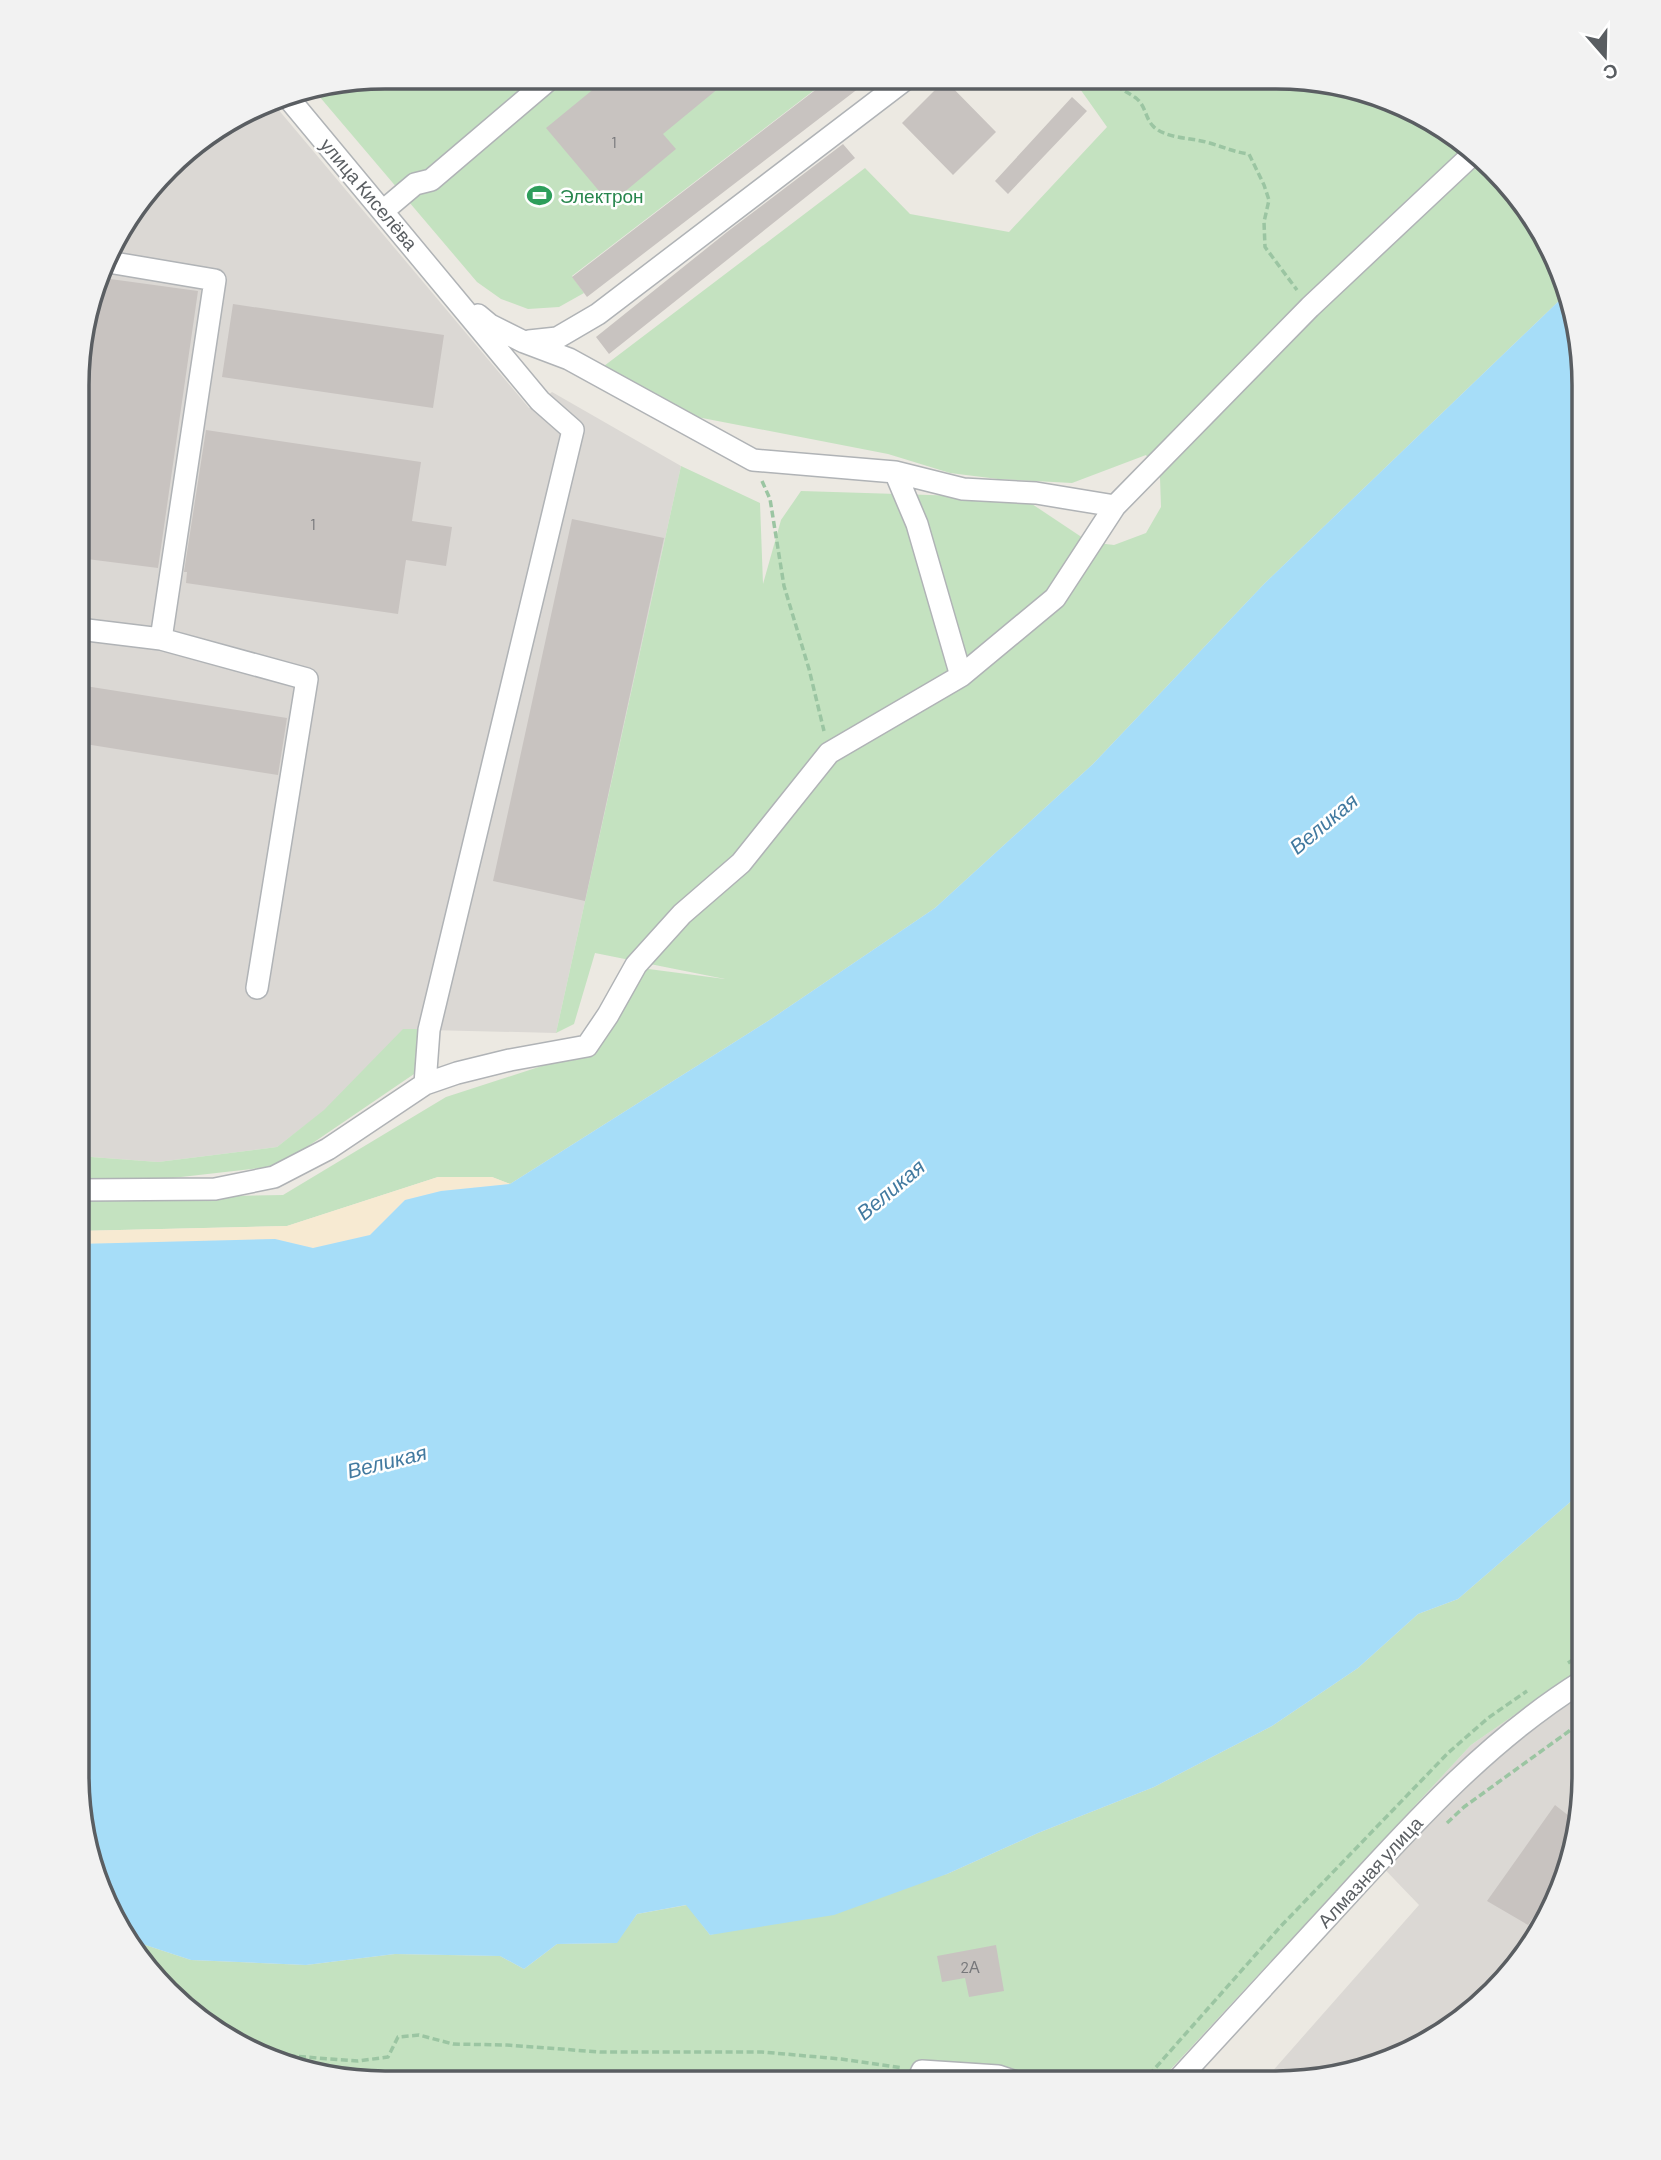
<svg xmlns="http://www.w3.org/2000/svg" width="1661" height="2160" font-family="Barlow,sans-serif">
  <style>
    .industrial { fill: #dbd8d4 }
    .green { fill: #c4e2c0 }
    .sand { fill: #f7ead2 }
    .water { fill: #a6ddf8 }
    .building { fill: #c8c3c0 }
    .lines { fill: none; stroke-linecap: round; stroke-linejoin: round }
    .minor-casing { stroke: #b0b3b6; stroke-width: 24 }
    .path { stroke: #9bc5a2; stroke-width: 3.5; stroke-dasharray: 7 3.5; stroke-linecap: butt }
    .minor { stroke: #fff; stroke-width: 21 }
    .labels { text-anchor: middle; stroke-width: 5; stroke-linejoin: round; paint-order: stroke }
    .number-label { font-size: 16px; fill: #76777a }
    .street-label { font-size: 19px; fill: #5a5e62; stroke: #fff }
    .leisure-label { font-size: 19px; fill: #27864d; stroke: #fff; text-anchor: start }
    .water-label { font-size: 21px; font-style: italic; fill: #427aa0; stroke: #fff }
    .rim { fill: none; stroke: #5a5e62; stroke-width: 3.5 }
  </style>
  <rect width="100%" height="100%" fill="#ece9e2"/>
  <!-- industrial -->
  <path class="industrial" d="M272,102L529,408L552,392L681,466L556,1033L429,1030L277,1147L158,1162L78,1156L80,345L118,232L182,153Z
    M1583,1667V1795L1567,1874L1532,1946L1479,2007L1412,2051L1276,2083H1262L1419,1905L1370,1854L1471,1745Z"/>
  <!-- green -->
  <path class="green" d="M386,77L830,78L572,276L584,293L559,307L528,309L501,299L477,282L313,89Z
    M1073,79L1316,80L1447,129L1507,182L1552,249L1563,297L1265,583L1093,764L935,908L768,1021L510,1184L492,1177H438L287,1226L78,1231V1199L283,1195L446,1097L591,1050L641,968L725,979L595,953L574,1024L556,1033L681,466L760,503L763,584L781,520L801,491L1023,498L1089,542L1114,545L1146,533L1161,507L1160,478L1146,455L1072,483L998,479L950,473L888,454L697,417L604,366L865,168L910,214L1009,232L1107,127Z
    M403,1029H421L414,1074L279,1166L146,1181L78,1180V1156L158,1162L277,1147L324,1110Z
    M1583,1491V1667L1471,1745L1158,2083L346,2080L214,2031L154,1978L127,1939L191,1960L306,1965L395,1954L500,1956L524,1969L557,1944L616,1943L637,1914L687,1905L710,1935L947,1874L1038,1833L1154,1787L1272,1726L1358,1668L1418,1614L1458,1599Z"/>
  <!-- sand -->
  <path class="sand" d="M438,1177H492L510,1184L441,1191L405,1200L370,1235L313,1248L275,1239L78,1244V1231L287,1226Z"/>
  <!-- water -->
  <path class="water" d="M1563,297L1584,385L1583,1491L1458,1599L1418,1614L1358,1668L1272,1726L1154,1787L1038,1833L947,1874L834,1915L710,1935L686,1905L637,1914L617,1943L557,1944L524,1969L500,1956L395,1954L306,1965L191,1960L127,1939L109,1911L77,1775L78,1244L275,1239L313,1248L370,1235L405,1200L441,1191L510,1184L768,1021L935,908L1093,764L1265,583Z"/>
  <!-- building -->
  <path class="building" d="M607,78H731L663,134L676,149L610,204L546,128Z
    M831,78H872L587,297L572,277Z
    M945,80L996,132L953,175L902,123Z
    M1072,97L1087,111L1008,194L995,181Z
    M843,144L855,158L609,354L596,337L727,232Z
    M103,278L198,291L158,568L79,558L80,345Z
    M233,304L444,335L433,408L222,377Z
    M206,430L421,462L412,521L452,527L446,566L406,560L398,614L186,583L187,572H184Z
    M572,519L664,538L585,901L493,881Z
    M79,685L287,718L278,775L79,743Z
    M1555,1805L1578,1823L1569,1864L1528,1925L1487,1901Z
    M996,1945L1004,1991L969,1997L965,1978L942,1982L937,1956Z"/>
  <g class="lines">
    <defs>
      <path id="minor" d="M285,94L540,401L573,430L429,1030L425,1084
        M383,211L415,184L431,180L552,77
        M478,315L490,325L524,342L569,359L753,460L895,472L963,489L1036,493L1115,506
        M529,341L557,338L598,314L906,79
        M895,472L917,524L961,676
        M79,629L161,639L215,280L108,262
        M161,639L307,679L257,988
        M78,1190L215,1189L274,1177L328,1149L425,1084L457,1073L510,1060L587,1046L608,1015L636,965L682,914L741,863L829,753L961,676L1055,598L1115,506L1310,307L1474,153
        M917,2082L922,2071L998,2076L1016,2082
        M1175,2083C1232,2021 1288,1960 1344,1899C1417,1819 1491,1738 1583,1681"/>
    </defs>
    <!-- minor casing -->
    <use href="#minor" class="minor-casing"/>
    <!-- path -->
    <path class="path" d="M1108,79C1117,88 1126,91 1136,98C1146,106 1145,118 1153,126C1164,138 1191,138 1206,142C1221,146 1233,152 1249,154L1264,185L1269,200L1264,222L1265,247L1297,290
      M762,481L770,499L784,586L809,669L824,731
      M1568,1663L1583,1653
      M1447,1823L1464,1807L1583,1721
      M278,2055L358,2061L388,2057L398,2037L419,2035L453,2044L507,2045L600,2052H762L841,2059L903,2068
      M1142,2083L1281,1926L1448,1753L1488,1718L1527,1691"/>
    <!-- minor -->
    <use href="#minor" class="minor"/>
  </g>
  <!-- icons -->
  <defs>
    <symbol id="stadium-bare" viewBox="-9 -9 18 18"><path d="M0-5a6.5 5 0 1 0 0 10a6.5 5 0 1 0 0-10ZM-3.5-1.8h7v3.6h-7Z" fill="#2e9e5b" stroke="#fff" stroke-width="2.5" paint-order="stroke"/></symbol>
  </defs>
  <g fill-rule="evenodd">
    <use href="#stadium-bare" x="522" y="178" width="35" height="35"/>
  </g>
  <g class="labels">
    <!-- number labels -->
    <g class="number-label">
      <text x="614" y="148">1</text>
      <text x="313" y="530">1</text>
      <text x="970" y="1973">2А</text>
    </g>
    <!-- street labels -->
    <g class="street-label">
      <text transform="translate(369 194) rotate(50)" y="7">улица Киселёва</text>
      <text transform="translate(1370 1872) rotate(-47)" y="7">Алмазная улица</text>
    </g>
    <!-- leisure labels -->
    <g class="leisure-label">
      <text x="560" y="203">Электрон</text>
    </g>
    <!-- water labels -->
    <g class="water-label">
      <text transform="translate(1324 824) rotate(-40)" y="7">Великая</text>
      <text transform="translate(891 1190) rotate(-40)" y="7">Великая</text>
      <text transform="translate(387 1462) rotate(-14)" y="7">Великая</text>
    </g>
  </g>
  <!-- crop -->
  <path d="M0 0H1661V2160H0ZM385 89H1276A296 296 0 0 1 1572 385V1775A296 296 0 0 1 1276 2071H385A296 296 0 0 1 89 1775V385A296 296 0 0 1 385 89Z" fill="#f2f2f2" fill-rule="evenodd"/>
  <path class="rim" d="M385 89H1276A296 296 0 0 1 1572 385V1775A296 296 0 0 1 1276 2071H385A296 296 0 0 1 89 1775V385A296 296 0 0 1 385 89Z"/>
  <!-- north arrow -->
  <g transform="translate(1605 56) rotate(160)" stroke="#ffffff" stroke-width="5" paint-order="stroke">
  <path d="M0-5L12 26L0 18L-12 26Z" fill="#5a5e62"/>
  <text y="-10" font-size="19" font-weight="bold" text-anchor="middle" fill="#5a5e62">С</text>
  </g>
</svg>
